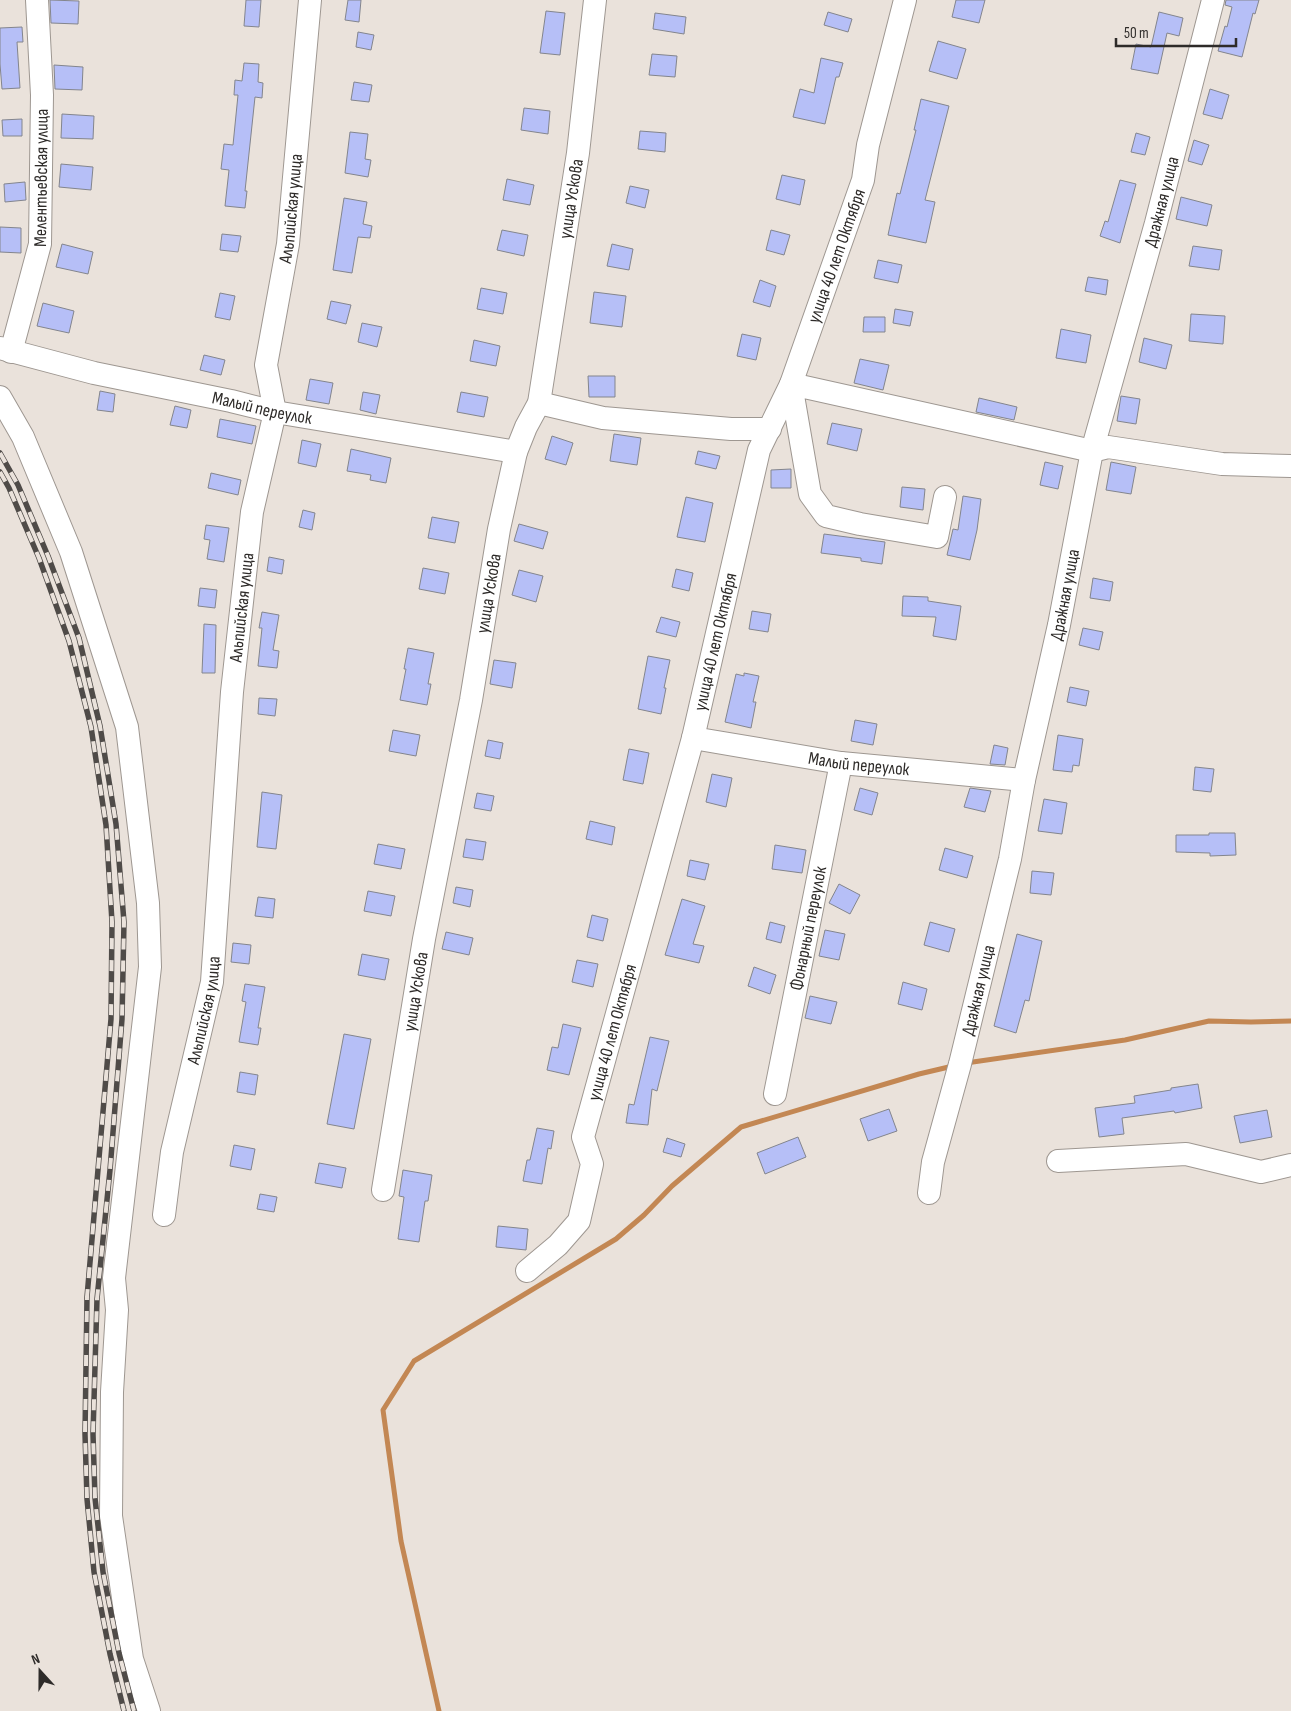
<svg xmlns="http://www.w3.org/2000/svg" width="1291" height="1711" font-family="'Sofia Sans Condensed',sans-serif">
  <style>
    .lines { fill: none; stroke-linecap: round; stroke-linejoin: round }
    .stream { stroke: #c38753; stroke-width: 5 }
    .building { fill: #b6bff7; stroke: #83858d }
    .minor-casing { stroke: #9e9791; stroke-width: 24 }
    .minor { stroke: #fff; stroke-width: 22 }
    .rail-casing { stroke: #4f4b48; stroke-width: 5.5 }
    .rail { stroke: #eae2db; stroke-width: 4; stroke-dasharray: 11; stroke-linecap: butt }
    .labels { text-anchor: middle; stroke-width: 4.5; stroke-linejoin: round; paint-order: stroke }
    .street-label { font-size: 18px; fill: #2e2b29; stroke: #eae2db }
  </style>
  <rect width="100%" height="100%" fill="#eae2db"/>
  <g class="lines">
    <!-- stream -->
    <path class="stream" d="M966,1063L1125,1040L1209,1021L1251,1022L1291,1021
      M439,1711L401,1541L383,1410L414,1361L616,1239L644,1215L672,1186L741,1127L919,1074L953,1066"/>
  </g>
  <!-- building -->
  <path class="building" d="M50,0L79,1L78,24L51,23Z
    M246,0H261L259,27L244,26Z
    M348,0H361L359,22L345,20Z
    M956,0H985L979,23L952,17Z
    M1226,0H1259L1255,14L1253,13L1242,57L1218,51L1225,26L1227,27L1232,7L1225,5Z
    M546,11L565,13L560,55L540,53Z
    M828,12L852,19L848,32L824,25Z
    M1159,12L1183,18L1179,36L1167,33L1158,74L1131,69L1136,44L1151,47Z
    M655,13L686,17L684,34L653,29Z
    M22,27L23,42H17L20,88L2,89L0,64V28Z
    M358,32L374,35L371,50L356,47Z
    M938,41L966,49L957,79L929,71Z
    M652,54L677,56L675,77L649,75Z
    M821,58L843,63L839,77H836L825,124L793,117L800,89L814,93Z
    M244,63L259,64L258,82L263,83L262,98L255,97L245,191H247L245,208L225,206L229,170L221,169L224,144L233,145L238,95H234L235,80L242,81Z
    M54,65L83,67L82,90L55,89Z
    M354,82L372,85L369,102L351,100Z
    M1210,89L1229,95L1222,119L1203,114Z
    M921,99L949,106L925,200L935,202L926,243L888,235L897,193L900,194L916,130H914Z
    M524,108L550,111L548,134L521,130Z
    M62,114L94,116L93,139L61,138Z
    M22,119V136H3L2,120Z
    M640,131L666,133L665,152L638,149Z
    M350,132L368,134L365,159L371,160L368,177L345,173Z
    M1136,133L1150,137L1145,155L1131,152Z
    M1194,140L1209,145L1202,165L1188,161Z
    M61,164L93,167L91,190L59,187Z
    M782,175L805,180L800,205L776,199Z
    M507,179L534,185L530,205L503,200Z
    M1120,180L1136,184L1120,243L1100,236L1105,221L1108,222Z
    M25,182L26,200L5,202L4,184Z
    M630,186L649,190L645,208L626,203Z
    M1181,197L1212,205L1207,226L1176,219Z
    M344,198L367,202L363,224L372,226L370,238L358,237L352,273L333,270Z
    M0,227L21,228V253L0,252Z
    M502,230L528,235L524,256L497,250Z
    M771,230L790,235L784,255L766,250Z
    M222,234L241,236L238,252L220,250Z
    M62,244L93,252L88,274L56,267Z
    M612,244L633,249L629,270L607,266Z
    M1193,246L1222,250L1219,270L1189,266Z
    M878,260L902,265L898,283L874,278Z
    M1088,277L1108,280L1106,295L1085,291Z
    M760,280L776,286L770,307L753,302Z
    M481,288L507,293L503,314L477,309Z
    M594,292L626,296L622,327L590,323Z
    M220,293L235,296L230,320L215,317Z
    M331,301L351,305L346,324L327,319Z
    M43,303L74,311L69,333L37,326Z
    M895,309L913,312L910,326L893,323Z
    M1191,314L1225,316L1223,344L1189,341Z
    M864,317H885V332H863Z
    M362,323L382,327L377,347L358,342Z
    M1061,329L1091,335L1086,363L1056,358Z
    M742,334L761,338L756,360L737,356Z
    M1144,338L1172,345L1166,369L1139,362Z
    M474,340L500,346L496,366L470,361Z
    M204,355L225,360L221,375L200,370Z
    M860,359L889,365L883,390L854,383Z
    M588,376H615V397H589Z
    M310,379L333,383L329,404L306,400Z
    M100,391L115,394L113,412L97,410Z
    M363,392L380,395L376,414L360,410Z
    M461,392L488,397L484,417L457,412Z
    M1121,396L1140,399L1136,424L1117,421Z
    M979,398L1017,407L1014,420L976,412Z
    M175,406L191,410L187,428L170,425Z
    M220,419L256,426L252,444L217,437Z
    M832,423L862,429L857,451L827,444Z
    M614,434L641,438L637,465L610,461Z
    M552,436L573,443L566,465L545,459Z
    M302,440L321,444L316,467L298,463Z
    M351,449L391,458L386,483L370,480L371,475L347,471Z
    M698,451L720,456L716,469L695,464Z
    M1045,462L1063,466L1058,489L1040,485Z
    M1111,462L1136,467L1131,494L1106,490Z
    M791,469V488H771V470Z
    M211,473L241,480L238,495L208,488Z
    M902,487L925,489L923,510L900,507Z
    M963,496L981,499L977,530L970,560L947,555L953,529L958,530Z
    M686,497L713,503L705,542L677,537Z
    M303,510L315,513L312,530L299,527Z
    M432,517L459,522L455,543L428,538Z
    M519,524L548,532L543,549L514,541Z
    M206,525L229,528L224,562L207,559L210,540L204,539Z
    M824,534L885,542L882,564L861,561V558L821,553Z
    M269,557L284,560L282,574L267,571Z
    M423,568L449,573L445,594L419,589Z
    M676,569L693,573L689,591L672,587Z
    M519,570L543,576L536,602L512,595Z
    M1093,578L1113,582L1110,601L1090,598Z
    M200,588L217,590L215,608L198,606Z
    M903,596L928,597V601L961,606L956,640L933,636L936,617L902,616Z
    M752,611L771,614L768,632L749,629Z
    M262,612L279,615L273,650L279,651L277,668L258,666L262,628H259Z
    M661,617L680,622L676,637L656,632Z
    M204,624L216,625L215,673H202Z
    M1083,628L1103,632L1099,650L1079,645Z
    M408,648L434,653L428,684H431L427,705L400,700L406,669H404Z
    M648,656L670,660L664,688H666L661,714L638,709Z
    M494,660L516,663L512,688L490,684Z
    M744,673L759,676L753,702H756L751,728L725,722L736,674L744,676Z
    M1070,687L1089,691L1086,706L1067,702Z
    M259,698L277,699L275,716L258,714Z
    M855,720L877,724L873,745L851,741Z
    M393,730L420,735L416,756L389,751Z
    M1058,735L1083,739L1079,766L1073,765L1072,772L1053,770Z
    M488,740L503,743L500,759L485,756Z
    M994,745L1008,748L1005,765L990,764Z
    M629,749L649,753L643,784L623,780Z
    M1195,767L1214,769L1211,792L1193,790Z
    M712,774L732,778L726,807L706,802Z
    M860,788L878,793L872,815L854,810Z
    M970,788L991,791L985,812L964,807Z
    M262,792L282,795L276,849L257,847Z
    M477,793L494,796L491,811L474,808Z
    M1044,799L1067,803L1062,834L1038,831Z
    M590,821L615,827L612,845L586,839Z
    M1209,833H1235L1236,855L1210,856V853L1176,852V835H1209Z
    M466,839L486,842L483,860L463,857Z
    M378,844L405,849L401,869L374,864Z
    M775,845L806,850L802,873L772,869Z
    M945,848L973,856L967,878L939,870Z
    M690,860L709,864L705,880L687,876Z
    M1032,871L1054,873L1051,895L1030,893Z
    M839,884L860,895L850,914L829,903Z
    M456,887L473,890L470,907L453,903Z
    M368,891L395,896L391,916L364,911Z
    M258,897L275,899L273,918L255,916Z
    M682,899L705,906L693,944L704,946L699,963L665,955Z
    M592,915L608,919L603,941L587,937Z
    M770,922L785,926L781,943L766,939Z
    M930,922L955,929L949,952L924,945Z
    M825,930L845,934L839,960L819,956Z
    M446,932L473,938L469,955L442,949Z
    M1017,934L1042,941L1029,1001L1025,1000L1016,1033L994,1026Z
    M233,943L251,945L249,964L231,962Z
    M362,954L389,959L385,980L358,975Z
    M577,960L598,964L593,987L572,982Z
    M754,967L776,975L770,994L748,986Z
    M903,982L927,989L922,1010L898,1004Z
    M245,984L265,987L258,1028H261L258,1045L239,1042L246,1002L242,1001Z
    M810,996L837,1002L831,1024L805,1018Z
    M563,1024L581,1028L569,1075L547,1070L552,1047L558,1048Z
    M344,1034L371,1039L354,1129L327,1124Z
    M650,1037L669,1041L657,1091L652,1089L648,1125L626,1123L629,1104L634,1105Z
    M240,1072L258,1075L255,1095L237,1092Z
    M1198,1084L1202,1108L1175,1113L1174,1111L1122,1118L1124,1134L1099,1137L1095,1108L1135,1103L1134,1096L1171,1090V1088Z
    M889,1109L897,1131L868,1141L860,1119Z
    M1267,1110L1272,1137L1240,1143L1234,1116Z
    M537,1128L554,1131L551,1149L548,1148L542,1184L523,1181L527,1160H530Z
    M798,1137L806,1157L765,1174L757,1153Z
    M667,1138L685,1144L681,1157L663,1152Z
    M234,1145L255,1149L251,1170L230,1166Z
    M319,1163L346,1168L342,1188L315,1183Z
    M403,1170L432,1175L428,1201H425L419,1242L398,1239L404,1197L399,1196Z
    M260,1194L277,1197L274,1212L257,1209Z
    M498,1226L528,1229L526,1250L496,1247Z"/>
  <g class="lines">
    <defs>
      <g id="minor">
        <path id="s1" d="M0,348L94,373L231,401L275,412L516,452"/>
        <path id="s2" d="M11,352L40,244L42,95L37,0"/>
        <path d="M0,397L23,437L71,552L127,727L148,903L150,967L114,1278L117,1310L112,1392L111,1516L132,1659L149,1711"/>
        <path d="M539,403L603,418L731,429H770"/>
        <path d="M945,497L937,537L860,524L826,516L810,494L791,384L1092,451L1108,447L1222,464L1291,466"/>
        <path id="s3" d="M693,738L841,763L1024,780"/>
        <path id="s4" d="M775,1094L841,763"/>
        <path d="M1058,1161L1186,1154L1261,1172L1291,1165"/>
        <path id="s5" d="M383,1190L424,939L471,700L499,529L516,452L526,427L539,403L578,153L595,0"/>
        <path id="s6" d="M929,1193L933,1162L960,1064L1010,859L1024,780L1059,625L1092,451L1156,223L1213,0"/>
        <path id="s7" d="M164,1215L172,1152L212,982L232,692L252,512L275,412L266,365L288,244L310,0"/>
        <path id="s8" d="M527,1271L558,1245L579,1221L592,1164L583,1137L693,738L759,450L791,384L863,180L868,145L905,0"/>
      </g>
    </defs>
    <!-- minor casing -->
    <use href="#minor" class="minor-casing"/>
    <!-- minor -->
    <use href="#minor" class="minor"/>
    <defs>
      <path id="rail" d="M0,453L18,485L48,556L79,638L100,726L116,824L124,922L122,1019L110,1170L97,1299L93,1434L95,1498L103,1572L119,1653L134,1711
        M0,472L9,488L39,558L69,641L91,727L106,825L112,922L111,1019L87,1297L85,1434L87,1499L94,1572L110,1654L124,1711"/>
    </defs>
    <!-- rail casing -->
    <use href="#rail" class="rail-casing"/>
    <!-- rail -->
    <use href="#rail" class="rail"/>
  </g>
  <g class="labels">
    <!-- street labels -->
    <g class="street-label">
      <text dy="6" stroke="none"><textPath href="#s2" startOffset="178">Мелентьевская улица</textPath></text>
      <text dy="6" stroke="none"><textPath href="#s5" startOffset="1011">улица Ускова</textPath></text>
      <text dy="6" stroke="none"><textPath href="#s6" startOffset="1019">Дражная улица</textPath></text>
      <text dy="6" stroke="none"><textPath href="#s7" startOffset="1019">Альпийская улица</textPath></text>
      <text dy="6" stroke="none"><textPath href="#s8" startOffset="1078">улица 40 лет Октября</textPath></text>
      <text dy="6" stroke="none"><textPath href="#s1" startOffset="269">Малый переулок</textPath></text>
      <text dy="6" stroke="none"><textPath href="#s5" startOffset="606">улица Ускова</textPath></text>
      <text dy="6" stroke="none"><textPath href="#s6" startOffset="614">Дражная улица</textPath></text>
      <text dy="6" stroke="none"><textPath href="#s7" startOffset="614">Альпийская улица</textPath></text>
      <text dy="6" stroke="none"><textPath href="#s8" startOffset="672">улица 40 лет Октября</textPath></text>
      <text dy="6" stroke="none"><textPath href="#s3" startOffset="168">Малый переулок</textPath></text>
      <text dy="6" stroke="none"><textPath href="#s4" startOffset="169">Фонарный переулок</textPath></text>
      <text dy="6" stroke="none"><textPath href="#s6" startOffset="209">Дражная улица</textPath></text>
      <text dy="6" stroke="none"><textPath href="#s5" startOffset="201">улица Ускова</textPath></text>
      <text dy="6" stroke="none"><textPath href="#s7" startOffset="209">Альпийская улица</textPath></text>
      <text dy="6" stroke="none"><textPath href="#s8" startOffset="268">улица 40 лет Октября</textPath></text>
    </g>
  </g>
  <!-- north arrow -->
  <g transform="translate(40 1671) rotate(339)" stroke="#eae2db" stroke-width="4" paint-order="stroke">
  <path d="M0-4L9 19L0 12L-9 19Z" fill="#2e2b29"/>
  <text y="-8" font-size="14" font-weight="bold" text-anchor="middle" fill="#2e2b29">N</text>
  </g>
  <!-- scale -->
  <path d="M1116 38v8h120v-8" fill="none" stroke="#2e2b29" stroke-width="2.5"/>
  <text x="1124" y="38" font-size="15" fill="#2e2b29" stroke="#eae2db" stroke-width="4" paint-order="stroke">50 m</text>
</svg>
